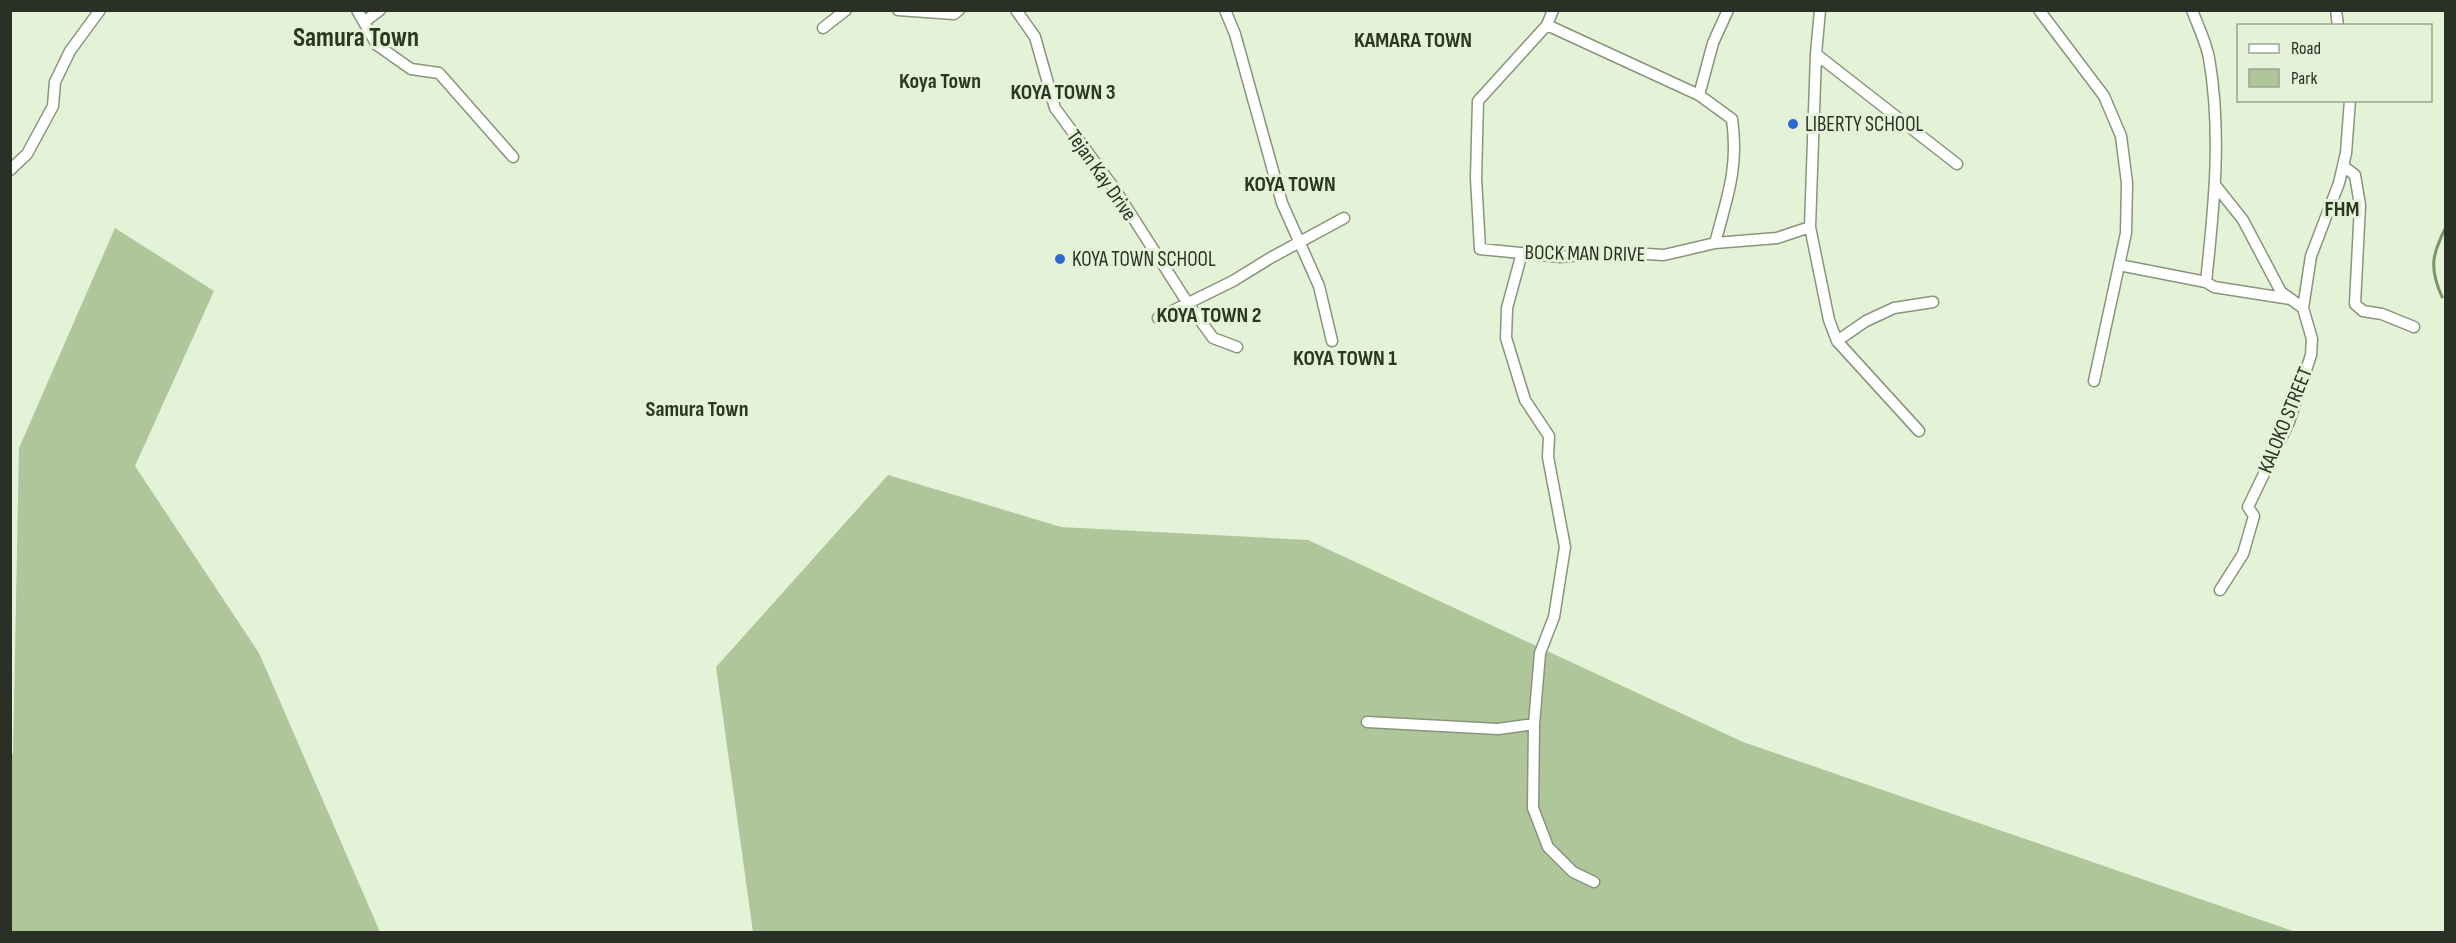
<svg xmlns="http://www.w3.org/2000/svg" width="2456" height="943" font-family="'Sofia Sans Condensed',sans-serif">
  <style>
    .green { fill: #afc69b }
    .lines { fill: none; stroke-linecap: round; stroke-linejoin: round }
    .stream { stroke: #7d9566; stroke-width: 3 }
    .minor-casing { stroke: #87957b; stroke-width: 13 }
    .minor { stroke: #fff; stroke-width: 10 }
    .poi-dot { fill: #2d68d6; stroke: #e4f3d7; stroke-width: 2 }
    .labels { text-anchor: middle; stroke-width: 6; stroke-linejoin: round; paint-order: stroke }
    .poi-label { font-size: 21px; fill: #2a3025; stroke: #e4f3d7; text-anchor: start }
    .street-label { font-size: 21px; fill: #2a3025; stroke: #e4f3d7 }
    .neighbourhood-label { font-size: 22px; font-weight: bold; fill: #2c3721; stroke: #e4f3d7 }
    .district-label { font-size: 27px; font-weight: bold; fill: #2c3721; stroke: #e4f3d7 }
  </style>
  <rect width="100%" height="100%" fill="#e4f3d7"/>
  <!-- green -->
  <path class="green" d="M115,228L214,291L135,466L259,653L380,932H11L10,755L13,754L19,448Z
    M888,475L1061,527L1308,540L1743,742L2296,932H753L716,667Z"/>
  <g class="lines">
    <!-- stream -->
    <path class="stream" d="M2442,297C2429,268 2432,254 2446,227"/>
    <defs>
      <path id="minor" d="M357,10L377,45L411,69L439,73L513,157
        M898,10L954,14L959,10
        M1016,10L1035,37L1055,108L1114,188L1187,302L1213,338L1237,347
        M1225,10L1235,34L1282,203L1319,286L1332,341
        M1553,10L1547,25L1478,101L1476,178L1480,249L1561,257L1613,252L1664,255L1715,243L1777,238L1810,227
        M1820,10L1816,54L1810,227L1829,320L1837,341L1919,431
        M2039,10L2104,96L2121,136L2127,183L2126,233L2094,381
        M2192,10C2198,26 2206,42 2209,58C2222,133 2214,207 2206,282
        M2336,10L2338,26
        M364,22L380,10
        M1547,25L1699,95L1732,119C1739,167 1727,198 1715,243
        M823,28L846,10
        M1816,54L1957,164
        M1699,95L1713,43L1728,10
        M2343,166L2355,175L2360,205L2355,304L2363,311L2382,314L2414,327
        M10,170L27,154L53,106L55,82L70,51L100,10
        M2216,186L2243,220L2281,292L2303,308
        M1522,253L1507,308L1506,338L1525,400L1549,436L1548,457L1565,547L1554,617L1540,653L1534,724L1533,808L1548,847L1573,872L1594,882
        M2119,265L2206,282L2214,287L2290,299
        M1158,318L1233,281L1272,257L1344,218
        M1837,341L1866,321L1894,308L1933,302
        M2220,590L2243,554L2254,516L2248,507L2289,422L2311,355L2312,339L2303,308L2311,256L2339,183L2346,153L2350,100
        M1367,722L1498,729L1534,724"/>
    </defs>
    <!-- minor casing -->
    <use href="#minor" class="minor-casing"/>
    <!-- minor -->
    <use href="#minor" class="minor"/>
  </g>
  <!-- markers -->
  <g class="poi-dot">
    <circle cx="1793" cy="124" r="6"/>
    <circle cx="1060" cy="259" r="6"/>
  </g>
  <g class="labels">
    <!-- poi labels -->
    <g class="poi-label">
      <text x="1805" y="131">LIBERTY SCHOOL</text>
      <text x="1072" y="266">KOYA TOWN SCHOOL</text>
    </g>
    <!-- street labels -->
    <g class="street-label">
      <text transform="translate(1102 175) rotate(55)" y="7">Tejan Kay Drive</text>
      <text transform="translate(1585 253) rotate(1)" y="7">BOCK MAN DRIVE</text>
      <text transform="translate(2285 420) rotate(-68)" y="7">KALOKO STREET</text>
    </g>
    <!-- neighbourhood labels -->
    <g class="neighbourhood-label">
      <text x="1413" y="47">KAMARA TOWN</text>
      <text x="940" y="88">Koya Town</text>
      <text x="1063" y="99">KOYA TOWN 3</text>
      <text x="1290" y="191">KOYA TOWN</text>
      <text x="2342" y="216">FHM</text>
      <text x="1209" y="322">KOYA TOWN 2</text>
      <text x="1345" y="365">KOYA TOWN 1</text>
      <text x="697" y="416">Samura Town</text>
    </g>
    <!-- district labels -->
    <g class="district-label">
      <text x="356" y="46">Samura Town</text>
    </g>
  </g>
  <!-- border -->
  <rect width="2456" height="943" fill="none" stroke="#2a3025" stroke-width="24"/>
  <!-- legend -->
  <rect x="2237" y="24" width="195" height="78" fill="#e4f3d7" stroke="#9aa590" stroke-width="1.5"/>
  <rect x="2249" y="44" width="30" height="9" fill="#ffffff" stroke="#9aa590" stroke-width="1.5"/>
  <text x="2291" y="54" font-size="18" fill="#2a3025">Road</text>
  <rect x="2249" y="69" width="30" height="18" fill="#afc69b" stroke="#9aa590" stroke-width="1.5"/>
  <text x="2291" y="84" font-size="18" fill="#2a3025">Park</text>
</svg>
